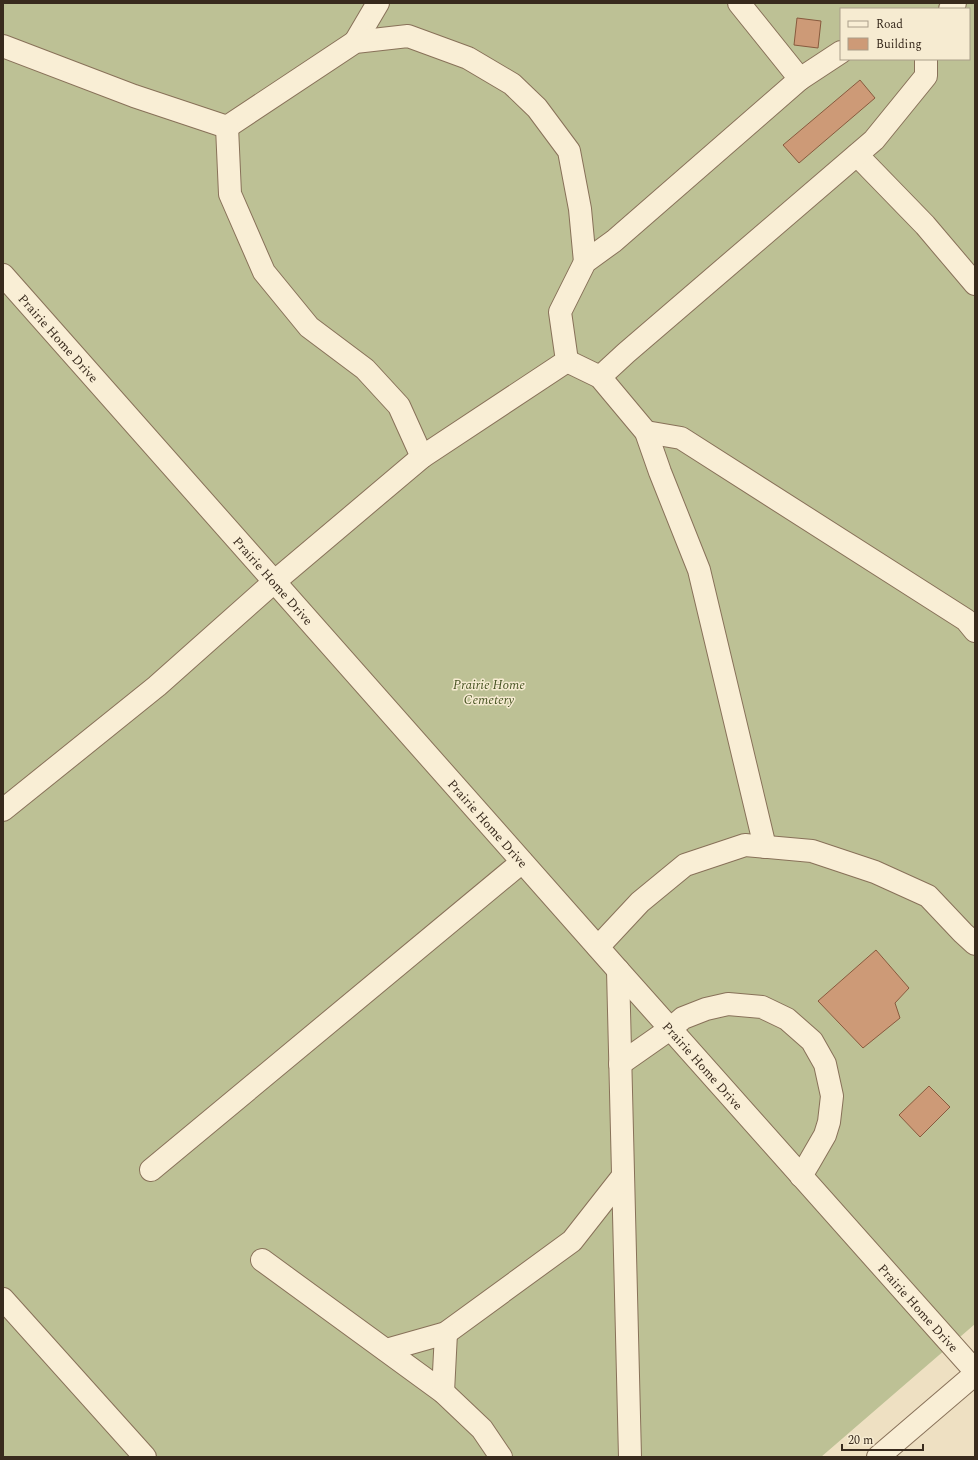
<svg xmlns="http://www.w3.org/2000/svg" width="978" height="1460" font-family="Spectral,serif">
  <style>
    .cemetery { fill: #bdc195; fill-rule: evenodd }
    .building { fill: #cd9a77; stroke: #885a3e }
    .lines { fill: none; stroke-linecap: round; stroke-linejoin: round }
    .minor-casing { stroke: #887159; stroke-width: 24 }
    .minor { stroke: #f9eed5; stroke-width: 22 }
    .labels { text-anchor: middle; stroke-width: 3; stroke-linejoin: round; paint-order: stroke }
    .street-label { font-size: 13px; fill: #382a1d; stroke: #f6ebd1 }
    .park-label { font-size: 13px; font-style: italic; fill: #495524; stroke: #f6ebd1 }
  </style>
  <rect width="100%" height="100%" fill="#eee0c2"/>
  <!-- cemetery -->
  <path class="cemetery" d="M3,3H975V1324L821,1457H3ZM841,9H969V59H841Z"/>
  <!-- building -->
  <path class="building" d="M797,18L821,21L818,48L794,45Z
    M860,80L875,98L799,163L783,145Z
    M876,950L909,988L895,1003L900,1018L863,1048L818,1001Z
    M929,1086L950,1107L920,1137L899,1115Z"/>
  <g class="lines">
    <defs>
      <g id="minor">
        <path d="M739,3L800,79L841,52"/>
        <path d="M950,9L955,3"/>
        <path d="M355,42L378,3"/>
        <path d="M3,46L134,96L227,127L355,42L408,36L468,58L512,84L537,108L569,151L580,209L585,262"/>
        <path d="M227,127L230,194L264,272L309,327L365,369L399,406L422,457"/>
        <path d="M857,155L925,225L975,284"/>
        <path id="s1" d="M3,275L618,970L975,1371"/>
        <path d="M567,361L600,377L646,432L660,472L699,570L765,847"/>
        <path d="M600,377L626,353L874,140L926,76V59"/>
        <path d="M646,432L681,438L966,620L975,631"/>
        <path d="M3,810L157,686L274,582L422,457L567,361L560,312L585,262L614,241L800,79"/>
        <path d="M598,947L640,902L685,865L745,845L812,851L875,872L928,896L963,933L975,944"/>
        <path d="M618,970L630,1457"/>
        <path d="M620,1064L670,1029L683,1018L706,1009L728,1004L762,1007L787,1019L812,1041L825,1064L832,1096L829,1122L825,1135L810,1161L801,1176"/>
        <path d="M151,1170L522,862"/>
        <path d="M262,1260L443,1392L482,1429L501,1457"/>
        <path d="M3,1299L145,1457"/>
        <path d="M386,1350L446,1333L572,1241L623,1176"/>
        <path d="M443,1392L446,1333"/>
        <path d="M878,1457L975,1374"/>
      </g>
    </defs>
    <!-- minor casing -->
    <use href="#minor" class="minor-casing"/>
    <!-- minor -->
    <use href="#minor" class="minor"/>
  </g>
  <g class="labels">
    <!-- street labels -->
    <g class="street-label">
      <text dy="5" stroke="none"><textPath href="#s1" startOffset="84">Prairie Home Drive</textPath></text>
      <text dy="5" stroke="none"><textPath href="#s1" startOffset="408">Prairie Home Drive</textPath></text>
      <text dy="5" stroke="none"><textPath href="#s1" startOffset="732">Prairie Home Drive</textPath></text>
      <text dy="5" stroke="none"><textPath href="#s1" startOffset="1056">Prairie Home Drive</textPath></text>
      <text dy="5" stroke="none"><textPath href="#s1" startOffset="1380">Prairie Home Drive</textPath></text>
    </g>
    <!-- park labels -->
    <g class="park-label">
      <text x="489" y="689">Prairie Home<tspan x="489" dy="15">Cemetery</tspan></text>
    </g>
  </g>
  <!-- border -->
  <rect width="978" height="1460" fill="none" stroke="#382a1d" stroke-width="8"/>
  <!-- legend -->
  <rect x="840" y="8" width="130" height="52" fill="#f6ebd1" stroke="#aa9e89"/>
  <rect x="848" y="21" width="20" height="6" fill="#f9eed5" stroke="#aa9e89"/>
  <text x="876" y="28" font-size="12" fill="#382a1d">Road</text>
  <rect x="848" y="38" width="20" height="12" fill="#cd9a77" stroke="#aa9e89"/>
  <text x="876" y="48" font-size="12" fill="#382a1d">Building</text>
  <!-- scale -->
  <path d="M842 1444v6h81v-6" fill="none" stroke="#382a1d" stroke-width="2"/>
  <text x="848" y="1444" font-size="12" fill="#382a1d" stroke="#f6ebd1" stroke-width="3" paint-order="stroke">20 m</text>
</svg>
